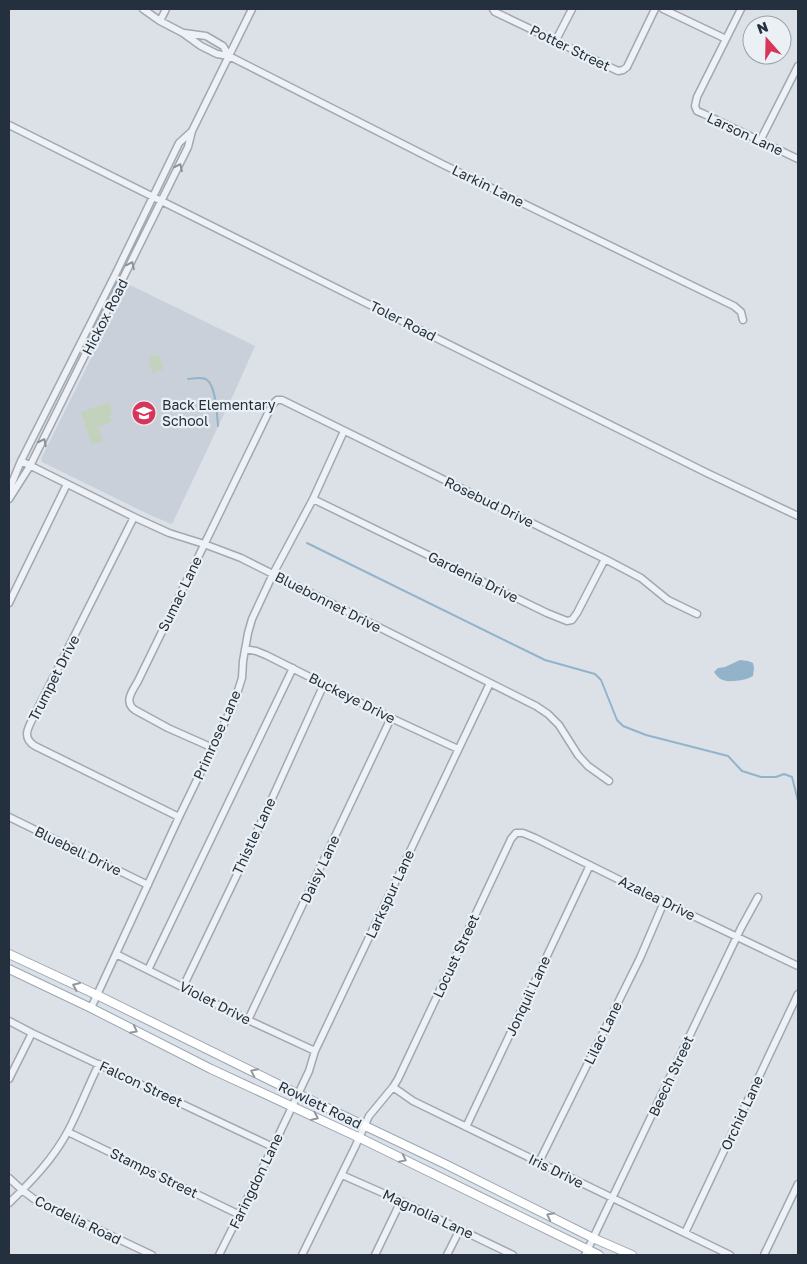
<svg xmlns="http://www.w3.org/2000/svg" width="807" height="1264" font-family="'Golos Text',sans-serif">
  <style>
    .built { fill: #c9d0d9 }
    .green { fill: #c3d2bc }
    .water { fill: #93b3cb }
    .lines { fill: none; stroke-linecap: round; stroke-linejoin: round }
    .stream { stroke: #93b3cb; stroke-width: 2 }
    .minor-casing { stroke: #a1a8b1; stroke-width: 9 }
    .major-casing { stroke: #9aa7b4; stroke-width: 10 }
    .minor { stroke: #eef1f5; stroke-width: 6 }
    .major { stroke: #fff; stroke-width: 8 }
    .oneway { stroke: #89909a }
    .oneway2 { stroke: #92989e }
    .labels { text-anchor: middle; stroke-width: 4.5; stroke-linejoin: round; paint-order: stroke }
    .street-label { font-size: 14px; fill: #24303e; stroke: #ebf0f5 }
    .poi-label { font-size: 14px; fill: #24303e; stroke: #ebf0f5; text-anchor: start }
  </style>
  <rect width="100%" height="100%" fill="#dce1e7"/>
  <!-- built -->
  <path class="built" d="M128,284L255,346L235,391L172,524L152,516L42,462L41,459Z"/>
  <!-- green -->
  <path class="green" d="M159,355L163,370L152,373L149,357Z
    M109,402L112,411L109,417L112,422L98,427L103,441L92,445L81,412Z"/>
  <!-- water -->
  <path class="water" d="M740,660L748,661L753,663L754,668L753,676C747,680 730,683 723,680C719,679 716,675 714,672L718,668L725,667Z"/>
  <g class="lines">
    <!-- stream -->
    <path class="stream" d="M188,379C193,379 202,376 207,380C216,386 217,415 218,426
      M307,543L545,660L595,674L601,680L617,720L623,726L646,735L728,756L742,771L761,777H776L784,774L792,777L798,801"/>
    <defs>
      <path id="minor" d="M143,9L160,21L183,33L201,46L217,54L229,56L442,164L734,306L741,312L743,320
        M493,9L495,12L618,71L623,70L627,67L655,9
        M663,9L726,39
        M741,9L697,97L695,106L697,111L704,114L798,159
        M160,21L166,9
        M184,33L206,36L223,46L229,56
        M556,40L572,9
        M9,125L707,473L798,516
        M760,141L798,66
        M21,461L134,517L169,533L204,544L241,558L536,706L548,714L559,725L578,755L588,766L609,781
        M9,490L21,461L115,275L179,143L191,132
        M9,499L30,466L188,147L192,131L252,9
        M313,499L547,613L567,621L572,620L577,613L605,559
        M134,517L37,710C31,724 19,736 35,746L179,817
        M9,603L67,484
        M245,649L256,651L266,655L391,718L458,749
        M213,748L168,728L135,710C123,702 133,690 138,681L272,405L277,400H282L605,559L641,578L668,600L697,614
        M9,817L148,885
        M116,954L248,1020L315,1051
        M148,970L293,668
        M183,987L245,858L324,684
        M91,1008L179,817L234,703L242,678L243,661L248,633L252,619L273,574L313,499L344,431
        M248,1020L391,718
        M9,1021L32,1033L273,1147
        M9,1079L32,1033
        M393,1087L413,1101L730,1255
        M466,1127L590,865
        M68,1132L240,1215
        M539,1162L640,958L664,902
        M342,1175L401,1201L513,1255
        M9,1178L22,1190L34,1199L152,1255
        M9,1203C31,1182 53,1159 68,1131C79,1110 88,1086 99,1064
        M685,1233L798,994
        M219,1255L273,1147L309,1071L315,1051L490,683
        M302,1255L355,1147L369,1116L393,1087L398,1079L511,839L516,833H523L535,838L664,902L798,966
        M375,1255L401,1201
        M447,1255L460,1229
        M585,1255L741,928L758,897
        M764,1255L798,1184"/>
      <path id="major" d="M9,954L97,995L298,1094L445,1164L593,1238L632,1255
        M9,969L91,1008L211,1069L360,1138L599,1255"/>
    </defs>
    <!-- minor casing -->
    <use href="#minor" class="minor-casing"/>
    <!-- major casing -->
    <use href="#major" class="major-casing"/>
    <!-- minor -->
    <use href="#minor" class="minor"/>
    <!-- major -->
    <use href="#major" class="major"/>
  </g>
  <!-- one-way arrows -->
  <defs><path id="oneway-chevron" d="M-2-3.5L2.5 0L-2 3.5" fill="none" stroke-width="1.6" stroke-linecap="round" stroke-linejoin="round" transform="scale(1.25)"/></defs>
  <g class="oneway">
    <use href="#oneway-chevron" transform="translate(179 167) rotate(-64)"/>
    <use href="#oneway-chevron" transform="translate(131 265) rotate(-64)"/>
    <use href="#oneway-chevron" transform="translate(43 442) rotate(-63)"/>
  </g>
  <g class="oneway2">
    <use href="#oneway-chevron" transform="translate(76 986) rotate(-156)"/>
    <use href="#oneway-chevron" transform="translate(134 1030) rotate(27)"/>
    <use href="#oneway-chevron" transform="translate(254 1072) rotate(-154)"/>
    <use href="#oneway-chevron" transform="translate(315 1117) rotate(25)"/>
    <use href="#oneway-chevron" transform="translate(403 1159) rotate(26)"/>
    <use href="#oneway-chevron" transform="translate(550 1216) rotate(-153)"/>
  </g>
  <!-- icons -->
  <defs>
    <symbol id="school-disc" viewBox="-11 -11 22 22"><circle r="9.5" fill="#d8355b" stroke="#ebf0f5"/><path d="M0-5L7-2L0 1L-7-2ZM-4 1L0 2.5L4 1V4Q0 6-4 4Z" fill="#fff"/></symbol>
  </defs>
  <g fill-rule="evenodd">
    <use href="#school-disc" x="130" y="399" width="28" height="28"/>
  </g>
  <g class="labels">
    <!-- street labels -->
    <g class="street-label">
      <text transform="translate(570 48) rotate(26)" y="5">Potter Street</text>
      <text transform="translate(745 134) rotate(25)" y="5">Larson Lane</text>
      <text transform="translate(488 186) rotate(26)" y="5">Larkin Lane</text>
      <text transform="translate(105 317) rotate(-63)" y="5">Hickox Road</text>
      <text transform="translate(403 321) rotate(27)" y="5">Toler Road</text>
      <text transform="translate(489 502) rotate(26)" y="5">Rosebud Drive</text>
      <text transform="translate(473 577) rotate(26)" y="5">Gardenia Drive</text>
      <text transform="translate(180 594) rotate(-64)" y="5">Sumac Lane</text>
      <text transform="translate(328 602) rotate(27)" y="5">Bluebonnet Drive</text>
      <text transform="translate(54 678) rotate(-63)" y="5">Trumpet Drive</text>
      <text transform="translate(352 698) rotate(27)" y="5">Buckeye Drive</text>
      <text transform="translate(217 735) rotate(-66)" y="5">Primrose Lane</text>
      <text transform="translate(254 836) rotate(-65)" y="5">Thistle Lane</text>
      <text transform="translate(78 851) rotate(26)" y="5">Bluebell Drive</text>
      <text transform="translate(320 869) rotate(-65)" y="5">Daisy Lane</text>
      <text transform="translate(390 894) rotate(-65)" y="5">Larkspur Lane</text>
      <text transform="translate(657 898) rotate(26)" y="5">Azalea Drive</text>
      <text transform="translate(456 956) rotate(-65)" y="5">Locust Street</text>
      <text transform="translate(528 996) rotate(-65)" y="5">Jonquil Lane</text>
      <text transform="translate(215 1003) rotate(27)" y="5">Violet Drive</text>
      <text transform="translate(603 1033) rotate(-64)" y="5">Lilac Lane</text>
      <text transform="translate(671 1076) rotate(-65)" y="5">Beech Street</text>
      <text transform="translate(141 1084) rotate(25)" y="5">Falcon Street</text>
      <text transform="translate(320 1105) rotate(26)" y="5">Rowlett Road</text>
      <text transform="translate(742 1113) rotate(-65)" y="5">Orchid Lane</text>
      <text transform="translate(556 1171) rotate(26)" y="5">Iris Drive</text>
      <text transform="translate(154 1173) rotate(26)" y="5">Stamps Street</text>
      <text transform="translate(256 1181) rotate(-64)" y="5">Faringdon Lane</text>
      <text transform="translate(428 1214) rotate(25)" y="5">Magnolia Lane</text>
      <text transform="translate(78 1220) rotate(26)" y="5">Cordelia Road</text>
    </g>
    <!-- poi labels -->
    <g class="poi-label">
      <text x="162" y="410">Back Elementary<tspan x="162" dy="16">School</tspan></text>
    </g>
  </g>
  <!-- border -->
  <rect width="807" height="1264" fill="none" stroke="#24303e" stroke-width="20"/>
  <!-- north arrow -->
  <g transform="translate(767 40) rotate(340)"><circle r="24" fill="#ebf0f5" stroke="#9ba3ac"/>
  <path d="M0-4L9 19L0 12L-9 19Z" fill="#d8355b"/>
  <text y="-8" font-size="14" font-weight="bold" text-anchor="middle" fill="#24303e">N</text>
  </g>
</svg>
